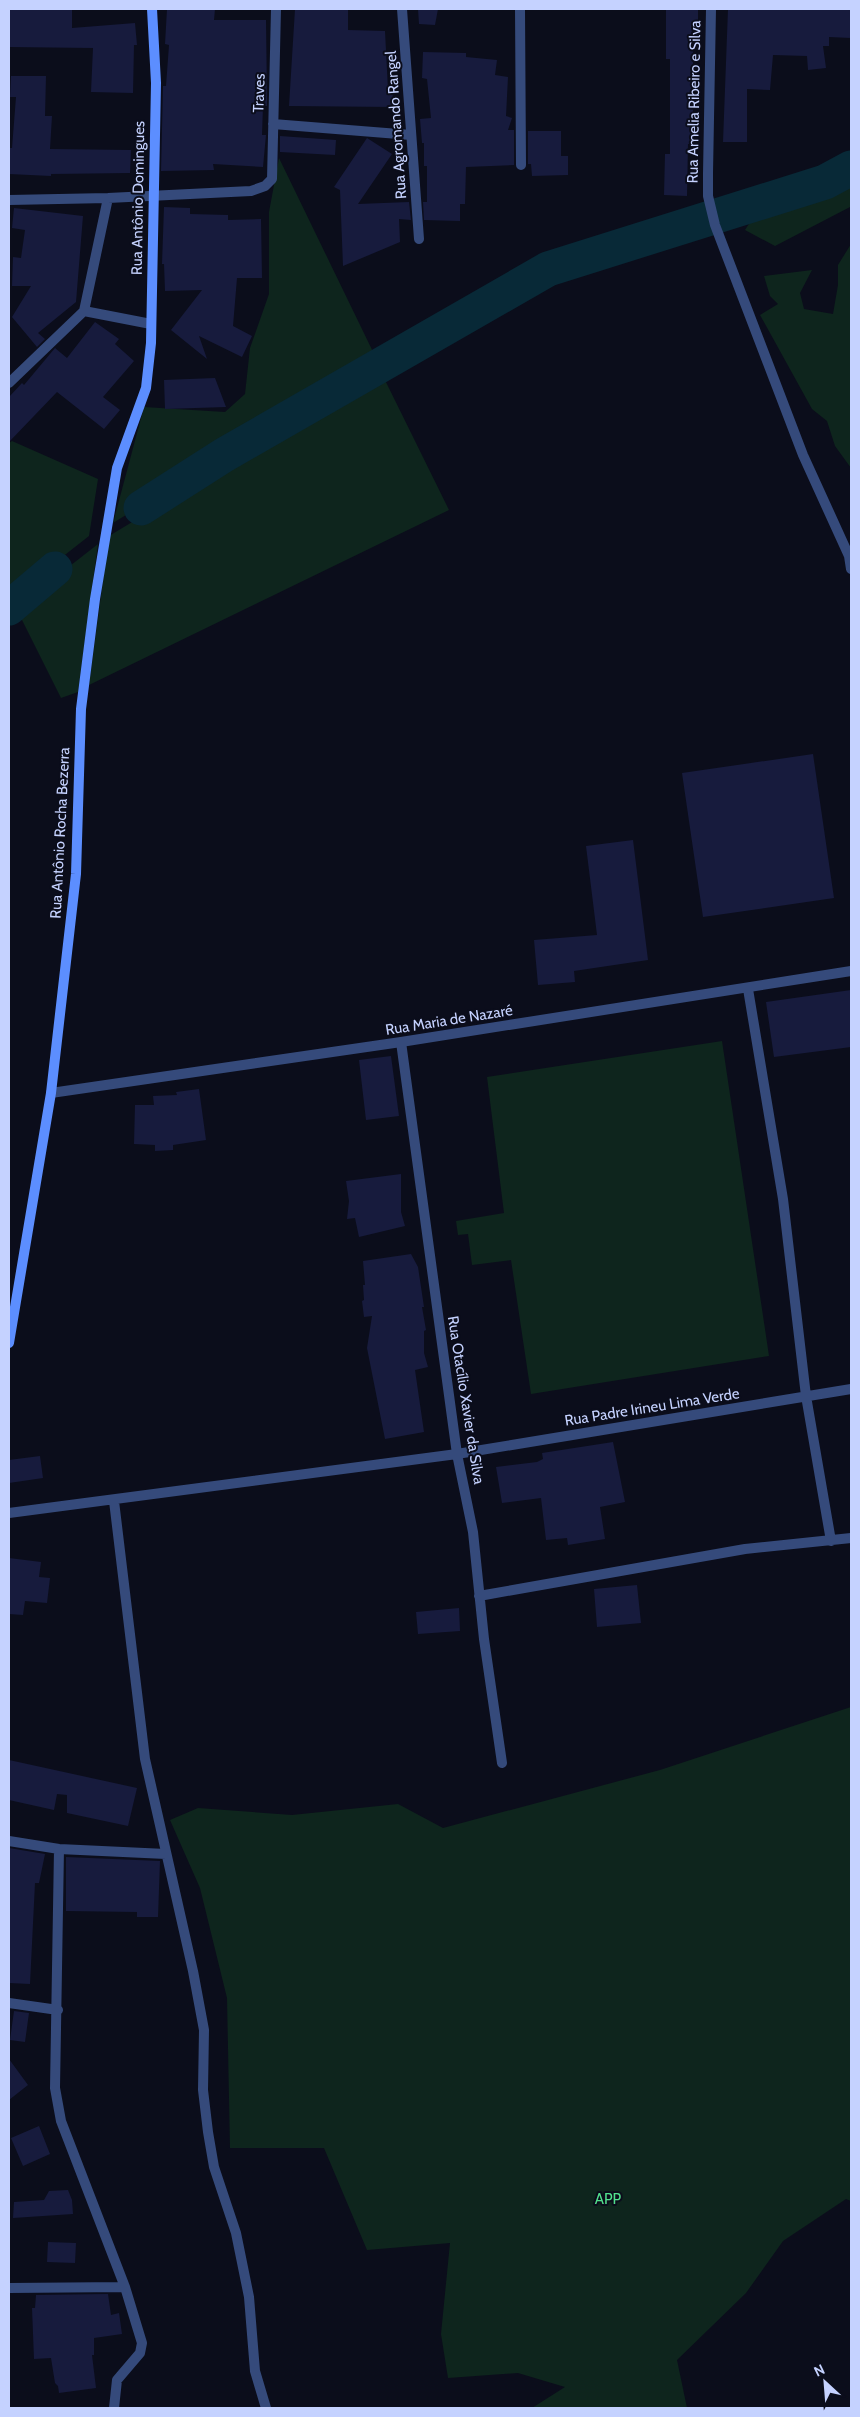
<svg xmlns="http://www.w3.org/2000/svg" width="860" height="2417" font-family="Cabin,sans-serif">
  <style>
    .green { fill: #0e251d }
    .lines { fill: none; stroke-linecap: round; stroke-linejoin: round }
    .river { stroke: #082937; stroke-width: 35 }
    .building { fill: #171b3d }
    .street { stroke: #354a7b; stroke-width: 10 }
    .secondary { stroke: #5c8eff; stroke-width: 10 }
    .labels { text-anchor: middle; stroke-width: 4; stroke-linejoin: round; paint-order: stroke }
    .street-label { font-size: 15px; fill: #c5d2ff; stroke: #0b0d1b }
    .park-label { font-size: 15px; fill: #51df8c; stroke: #0b0d1b }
  </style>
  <rect width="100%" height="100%" fill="#0b0d1b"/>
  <!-- green -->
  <path class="green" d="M851,157V209L850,207L775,246L745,230L773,187Z
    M279,158L377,360L113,523L144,407L225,412L245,394L250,348L269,294V212Z
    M851,244V468L835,446L827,421L812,409L760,315L778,304L770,296L764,276L812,270L800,293L804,309L833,314L838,285V265Z
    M381,372L449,510L89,685L109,536Z
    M12,441L98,479L89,536L10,598L9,443Z
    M98,544L78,692L61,698L16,608Z
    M722,1041L769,1356L531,1394L511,1260L472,1265L468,1234L458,1235L456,1221L504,1213L487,1077Z
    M851,1707V2201L846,2199L783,2241L746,2293L677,2360L687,2408H532L565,2387L518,2373L448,2378L441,2334L450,2243L367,2250L324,2148H230L227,1998L200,1888L170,1820L198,1808L292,1815L398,1804L443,1828L660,1770Z"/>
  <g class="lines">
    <!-- river -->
    <path class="river" d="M141,508L224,455L548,269L825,182L851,168
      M9,608L55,569"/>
  </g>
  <!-- building -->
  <path class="building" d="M9,9H72V28L135,23L137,45H134L133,93L91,92L93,48L9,47Z
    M167,9H215L214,20H266L267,98V106H263L262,135H266L263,167L213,164L214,170L161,171L163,86H166L169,45L165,44Z
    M295,9H348V30L385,31L388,90H392L394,107L289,106Z
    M418,9H438L435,25L419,24Z
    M666,9H698V27H693V144H688L687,196L664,195L665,154H670V59H666Z
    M728,9H851V38L829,37V46H823L826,68L808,70L807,56L773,55L770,90L747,89V142H723Z
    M423,52L466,53V57L497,60L495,75L508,77L506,116L512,118L508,130H514V165L466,167L465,204H460V221L424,220L423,202H427V166H424V143H422L420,119L431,118L427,79L422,78Z
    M11,76H46L45,116H52L50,149L131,150L130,173L51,174V176L9,174V148H12L16,97H10Z
    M528,131H561V156H568V175L532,176L531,164H528Z
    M280,136L336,140L335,155L280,152Z
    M367,138L392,154L358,204L409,202L411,220L399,219L400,242L343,266L340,190L334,187Z
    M164,207L190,208V214L228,215V220L261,219L262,278H237L233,326L252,336L242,357L199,336L207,359L171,330L202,290L165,291L164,264H162Z
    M14,208L83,216L76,302L38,333L45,339L37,347L12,317L31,286H12L13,257L21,258L25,230L12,228Z
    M95,322L119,339L115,344L134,361L103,397L120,410L104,429L57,392L9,442V397L22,383L24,385L55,348L67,358Z
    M215,378L226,407L165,409L164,380Z
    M813,754L834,898L703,917L682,773Z
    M633,840L648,960L574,971L575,982L538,985L534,940L597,935L586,846Z
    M851,990V1047L774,1057L766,1002Z
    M391,1056L399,1116L366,1120L359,1060Z
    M199,1089L206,1140L173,1145V1150L155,1151V1145L134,1144L135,1105H154L153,1096L177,1095L176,1092Z
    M401,1174V1212L405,1226L359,1237L355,1218L347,1219L349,1201L346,1181Z
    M411,1254L418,1267L424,1307H422L426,1330L424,1331V1353L428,1367L415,1370L424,1432L385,1439L367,1348L372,1316L364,1317L362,1301L364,1300L363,1285H365L363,1261Z
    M613,1442L625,1502L600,1507L605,1539L568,1545L567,1538L546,1540L541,1498L502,1503L496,1467L537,1462L543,1459L542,1453Z
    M40,1456L43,1478L9,1483V1460Z
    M9,1558L41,1562L39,1577L50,1578L47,1603L25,1601L23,1615L9,1614Z
    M637,1585L641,1623L597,1627L594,1589Z
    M459,1608L460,1631L418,1634L416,1612Z
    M9,1760L137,1788L128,1826L67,1813V1795L57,1794L54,1810L9,1800Z
    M9,1848L45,1854L39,1883H35L30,1984L9,1983Z
    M66,1857L160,1861L158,1917H137V1912L66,1911Z
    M14,2011L29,2013L25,2042L10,2040Z
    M9,2059L28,2085L9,2100Z
    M39,2126L50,2154L23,2166L11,2138Z
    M68,2190L72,2200L73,2214L13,2218L14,2202L44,2200L49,2191Z
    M48,2242L76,2243L75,2263L47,2262Z
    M108,2294L111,2315L119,2313L122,2334L94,2338V2355H92L96,2388L59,2393L58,2386L55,2383L51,2358L34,2359L32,2308H35L36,2295Z"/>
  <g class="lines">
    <!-- street -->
    <path class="street" d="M402,9L419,239
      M520,9L521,165
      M711,9L708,173V196L715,225L803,455L849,556
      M273,124L411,135
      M9,200L108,198L251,191L265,186L272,179L276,9
      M84,311L108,198
      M84,311L151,324
      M9,383L84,311
      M851,553L849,556L851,569
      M748,989L783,1199L806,1396L831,1541
      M401,1042L457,1454L473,1532L484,1639L502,1763
      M51,1093L401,1042L851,971
      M114,1501L145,1759L193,1971L204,2030L203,2090L208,2132L214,2167L236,2233L249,2297L255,2371L266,2408
      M9,1513L457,1454L851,1389
      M479,1596L745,1549L851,1538
      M9,1841L59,1849L166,1854
      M59,1849L55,2088L61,2121L125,2287L142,2343L140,2353L117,2380L114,2408
      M9,2003L58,2010
      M9,2288L125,2287"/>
    <!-- secondary -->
    <path class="secondary" d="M9,1343L51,1093L76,874L81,709L95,599L117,468L146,388L151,343L156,83L152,9"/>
  </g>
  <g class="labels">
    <!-- street labels -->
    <g class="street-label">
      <text transform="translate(259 93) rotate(-88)" y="5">Traves</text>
      <text transform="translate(694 102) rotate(-89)" y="5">Rua Amelia Ribeiro e Silva</text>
      <text transform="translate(396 125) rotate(-94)" y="5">Rua Agromando Rangel</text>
      <text transform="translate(138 198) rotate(-89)" y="5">Rua Antônio Domingues</text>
      <text transform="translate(60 833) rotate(-87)" y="5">Rua Antônio Rocha Bezerra</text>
      <text transform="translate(449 1020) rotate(-9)" y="5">Rua Maria de Nazaré</text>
      <text transform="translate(466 1400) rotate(81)" y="5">Rua Otacílio Xavier da Silva</text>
      <text transform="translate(652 1407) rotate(-9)" y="5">Rua Padre Irineu Lima Verde</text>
    </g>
    <!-- park labels -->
    <g class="park-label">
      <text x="608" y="2204">APP</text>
    </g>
  </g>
  <!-- border -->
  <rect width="860" height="2417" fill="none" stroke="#c5d2ff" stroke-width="20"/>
  <!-- north arrow -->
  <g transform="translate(825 2382) rotate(334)" stroke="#0b0d1b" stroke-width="4" paint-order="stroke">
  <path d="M0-4L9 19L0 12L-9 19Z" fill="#c5d2ff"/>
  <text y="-8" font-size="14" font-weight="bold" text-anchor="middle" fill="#c5d2ff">N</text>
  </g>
</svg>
